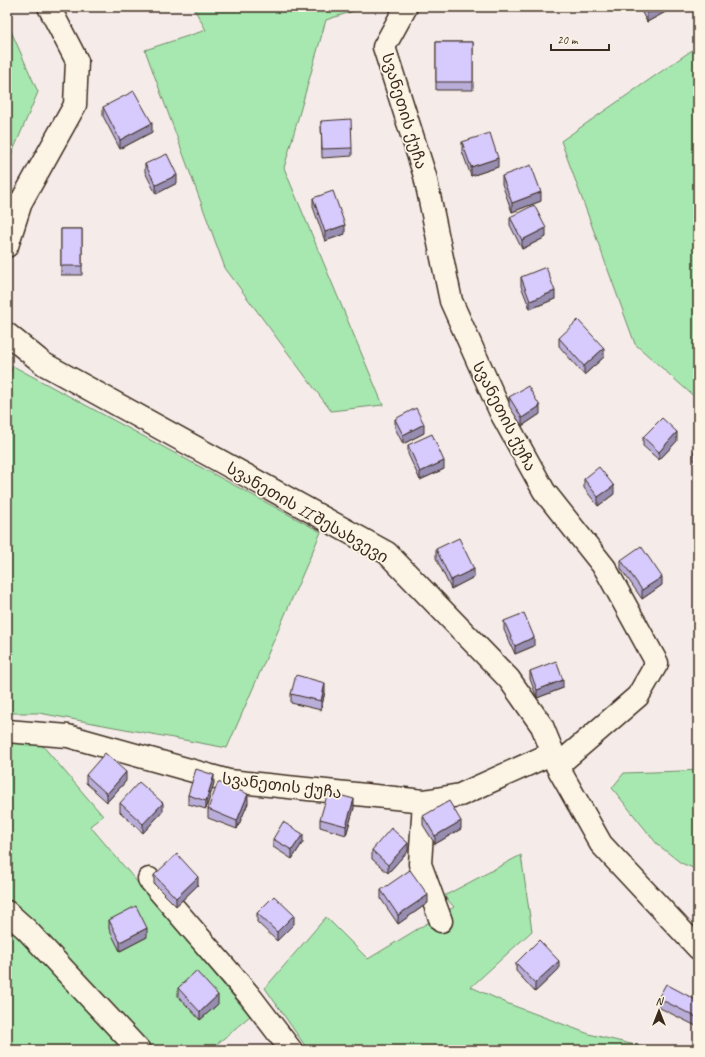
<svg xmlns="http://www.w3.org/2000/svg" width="705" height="1057" font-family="Caveat,'Noto Sans Georgian',sans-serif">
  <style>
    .green { fill: #a7e8b0; stroke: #718967 }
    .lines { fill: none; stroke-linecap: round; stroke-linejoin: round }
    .minor-casing { stroke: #3b2a1e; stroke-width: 25 }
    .minor { stroke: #fcf5e5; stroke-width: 22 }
    .wall { fill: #b9aed9; stroke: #3b2a1e }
    .shaded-wall { fill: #968db0; stroke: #3b2a1e }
    .building { fill: #d7cafc; stroke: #3b2a1e }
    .labels { text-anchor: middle; stroke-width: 3.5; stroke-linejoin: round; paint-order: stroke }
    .street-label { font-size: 16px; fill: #3b2a1e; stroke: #fcf5e5 }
  </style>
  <rect width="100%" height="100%" fill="#f5ecea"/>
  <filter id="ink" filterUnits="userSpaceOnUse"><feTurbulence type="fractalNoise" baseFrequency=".025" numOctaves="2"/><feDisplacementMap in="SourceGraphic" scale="8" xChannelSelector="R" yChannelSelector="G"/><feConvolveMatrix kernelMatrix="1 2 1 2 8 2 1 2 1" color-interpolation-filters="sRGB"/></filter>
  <g filter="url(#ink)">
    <!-- green -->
    <path class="green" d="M193,7H366L326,20L284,168L383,405L331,411L225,268L145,50L206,30Z
      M7,22L38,92L7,165Z
      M698,46V400L635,344L561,141Z
      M13,366L321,532L227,748L39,713H7V382Z
      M7,741L42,745L103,816L90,826L250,1016L210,1050H7Z
      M698,770V870L681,863L657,844L612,788L624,773L681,771Z
      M521,855L532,931L471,987L509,1004L589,1034L656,1050H308L265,988L326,917L368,959L454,907L444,896Z"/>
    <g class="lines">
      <defs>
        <path id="minor" d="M406,7L384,47L425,176L451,301L501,413L544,491L605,568L657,663L638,696L557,766
          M7,246L21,202L75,105L77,61L49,7
          M7,334L44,364L387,553L509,679L542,726L553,753L557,766L601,844L698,948
          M7,731L68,736L229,781L424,801L460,795L553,753
          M424,801L420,864L441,921
          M149,879L249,995L291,1050
          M7,912L26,929L139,1050"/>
      </defs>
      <!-- minor casing -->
      <use href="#minor" class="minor-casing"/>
      <!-- minor -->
      <use href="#minor" class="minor"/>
    </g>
    <!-- wall -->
    <path class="wall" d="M639,7H671V9L647,22Z
      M436,42H473V90H436Z
      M103,107L152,132L120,149L103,116Z
      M321,121L352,148V156L322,158Z
      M462,142L498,167L471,176L462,151Z
      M145,164L177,183L156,194L145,172Z
      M502,176L541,201L512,212L502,184Z
      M313,198L345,234L325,241L313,207Z
      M510,217L546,237L522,249L510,225Z
      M61,229H82V275H61Z
      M521,277L555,299L530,309L521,286Z
      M559,338L604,357L584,375L559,346Z
      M509,397L540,414L522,426L509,406Z
      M395,419L424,433L403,444L395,428Z
      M643,437L677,441L659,460L643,446Z
      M408,445L444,469L420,480L408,454Z
      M698,449V466L694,460V451Z
      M584,479L614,494L598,506L584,488Z
      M436,549L474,577L451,589L436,558Z
      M621,560L662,585L642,599L621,569Z
      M504,621L534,646L515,654L504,630Z
      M530,671L563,688L537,698L530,679Z
      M325,691L321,710L291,703V694Z
      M86,775L126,781L107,802L86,783Z
      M214,783L206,809L188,804V795Z
      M120,803L163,811L143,833L120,812Z
      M248,803L237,829L208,818V809Z
      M354,808L346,835L320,827V819Z
      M423,816L461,829L435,844L423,825Z
      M273,839L303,842L292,859L273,847Z
      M372,850L408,851L388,873L372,859Z
      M154,875L198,885L176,906L154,884Z
      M381,890L428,903L398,924L381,899Z
      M257,913L294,924L277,941L257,922Z
      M109,920L147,937L120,951L109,929Z
      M516,963L559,969L535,992L516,971Z
      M178,988L218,1004L200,1020L178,996Z
      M658,998L698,1001V1027L658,1007Z"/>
    <!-- shaded-wall -->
    <path class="shaded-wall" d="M659,7H671V9L647,22V13Z
      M152,123V132L120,149V140Z
      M498,158V167L471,176V167Z
      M177,175V183L156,194V185Z
      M541,192V201L512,212V203Z
      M345,225V234L325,241V232Z
      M546,228V237L522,249V240Z
      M555,291V299L530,309V301Z
      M604,348V357L584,375V366Z
      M540,406V414L522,426V418Z
      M424,424V433L403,444V435Z
      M677,432V441L659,460V452Z
      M444,461V469L420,480V472Z
      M614,486V494L598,506V497Z
      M474,569V577L451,589V580Z
      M662,577V585L642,599V590Z
      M534,637V646L515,654V646Z
      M563,680V688L537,698V690Z
      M325,683V691L321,710V701Z
      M126,772V781L107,802V794Z
      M214,775V783L206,809V801Z
      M248,794V803L237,829V821Z
      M354,799V808L346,835V826Z
      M163,803V811L143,833V824Z
      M461,821V829L435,844V836Z
      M303,834V842L292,859V850Z
      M408,843V851L388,873V865Z
      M198,877V885L176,906V898Z
      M428,895V903L398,924V915Z
      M294,915V924L277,941V932Z
      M147,928V937L120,951V942Z
      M559,961V969L535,992V983Z
      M218,995V1004L200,1020V1012Z"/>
    <!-- building -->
    <path class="building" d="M643,7H659L647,13Z
      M436,42H473V82H436Z
      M134,91L152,123L120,140L103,107Z
      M351,119L352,148L322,149L321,121Z
      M490,133L498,158L471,167L462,142Z
      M167,154L177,175L156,185L145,164Z
      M531,165L541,192L512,203L502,176Z
      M333,191L345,225L325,232L313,198Z
      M534,205L546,228L522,240L510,217Z
      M61,229H82V266H61Z
      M546,267L555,291L530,301L521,277Z
      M578,320L604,348L584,366L559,338Z
      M528,386L540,406L522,418L509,397Z
      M416,408L424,424L403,435L395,419Z
      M662,418L677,432L659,452L643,437Z
      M432,434L444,461L420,472L408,445Z
      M698,449V457L694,451Z
      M599,467L614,486L598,497L584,479Z
      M459,538L474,569L451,580L436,549Z
      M641,546L662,577L642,590L621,560Z
      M524,613L534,637L515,646L504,621Z
      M556,661L563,680L537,690L530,671Z
      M296,675L325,683L321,701L291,694Z
      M105,753L126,772L107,794L86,775Z
      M196,769L214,775L206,801L188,795Z
      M139,782L163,803L143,824L120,803Z
      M218,782L248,794L237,821L208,809Z
      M328,792L354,799L346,826L320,819Z
      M449,801L461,821L435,836L423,816Z
      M283,822L303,834L292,850L273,839Z
      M391,828L408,843L388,865L372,850Z
      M177,854L198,877L176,898L154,875Z
      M410,870L428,895L398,915L381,890Z
      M274,896L294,915L277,932L257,913Z
      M136,906L147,928L120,942L109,920Z
      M539,940L559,961L535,983L516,963Z
      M196,971L218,995L200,1012L178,988Z
      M666,984L698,1001V1018L658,998Z"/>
  </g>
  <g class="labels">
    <!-- street labels -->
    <g class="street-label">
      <text transform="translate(405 111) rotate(73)" y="6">სვანეთის ქუჩა</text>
      <text transform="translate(505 416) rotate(63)" y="6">სვანეთის ქუჩა</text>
      <text transform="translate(308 512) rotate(30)" y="6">სვანეთის II შესახვევი</text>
      <text transform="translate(282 785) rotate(7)" y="6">სვანეთის ქუჩა</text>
    </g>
  </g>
  <!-- margin -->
  <rect width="705" height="1057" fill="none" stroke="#fcf5e5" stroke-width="24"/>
  <rect x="12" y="12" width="681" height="1033" fill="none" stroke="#3b2a1e" stroke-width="1.5" filter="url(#ink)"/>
  <!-- north arrow -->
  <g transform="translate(659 1011)" stroke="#fcf5e5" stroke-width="3" paint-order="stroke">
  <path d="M0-3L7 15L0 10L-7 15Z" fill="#3b2a1e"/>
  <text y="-6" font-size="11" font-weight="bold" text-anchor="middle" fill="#3b2a1e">N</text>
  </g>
  <!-- scale -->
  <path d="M551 44v6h58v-6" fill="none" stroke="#3b2a1e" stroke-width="2"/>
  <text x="557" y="44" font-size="12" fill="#3b2a1e" stroke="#fcf5e5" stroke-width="3" paint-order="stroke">20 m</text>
</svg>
